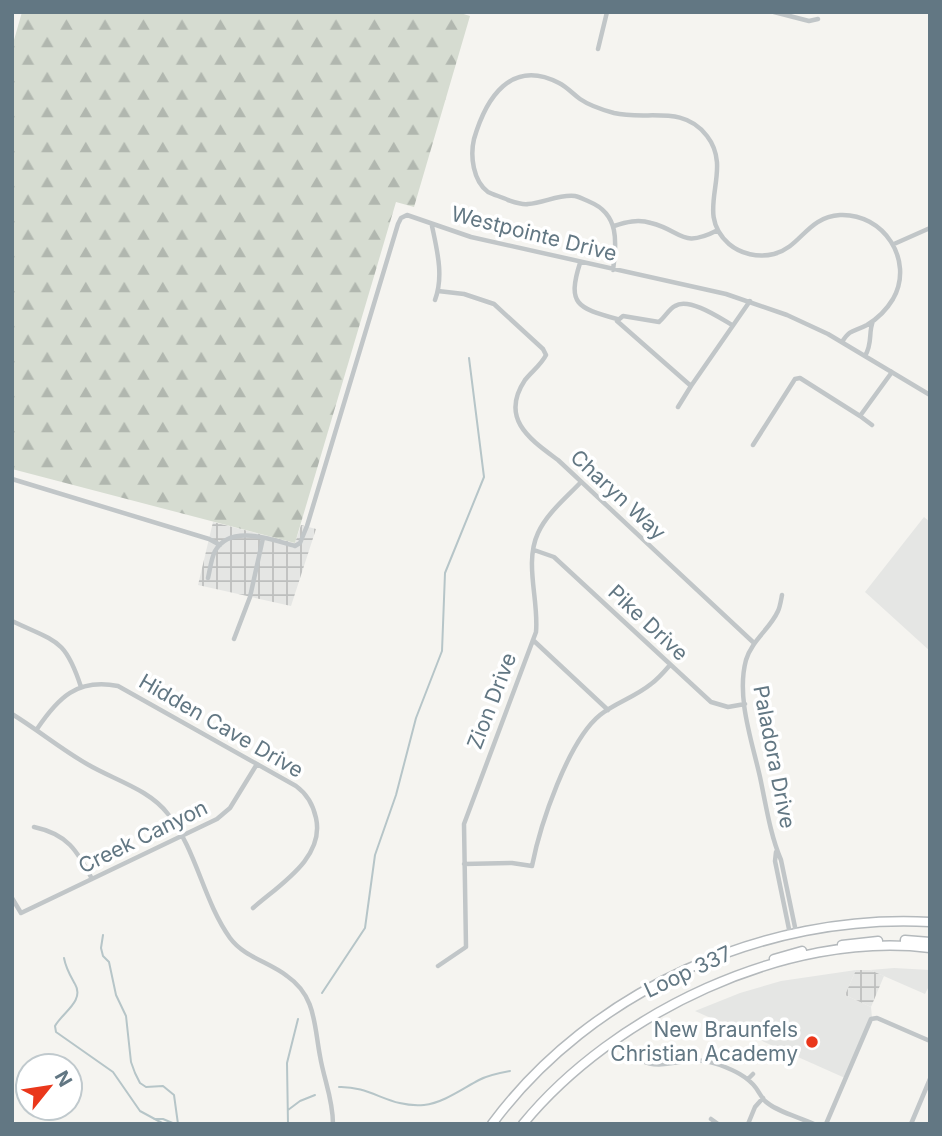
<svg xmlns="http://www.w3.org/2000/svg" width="942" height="1136" font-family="Inter,sans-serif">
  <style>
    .built { fill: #e5e6e4 }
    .industrial { fill: url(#industrial-grid) }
    .forest { fill: url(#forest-firs) }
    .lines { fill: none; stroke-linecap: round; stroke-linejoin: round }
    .stream { stroke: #b6c5c8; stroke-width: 2 }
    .primary-casing { stroke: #b4b9bc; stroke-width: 11 }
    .minor { stroke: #c1c6c8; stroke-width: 4.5 }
    .primary { stroke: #fff; stroke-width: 8 }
    .poi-dot { fill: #ea371b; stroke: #fff; stroke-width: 2.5 }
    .labels { text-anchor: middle; stroke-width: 7; stroke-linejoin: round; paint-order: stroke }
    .street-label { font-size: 21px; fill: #627783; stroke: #fff }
    .poi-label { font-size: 21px; fill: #627783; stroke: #fff; text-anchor: end }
  </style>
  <defs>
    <pattern id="industrial-grid" width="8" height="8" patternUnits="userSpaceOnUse" patternTransform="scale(1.75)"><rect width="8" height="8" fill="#e5e6e4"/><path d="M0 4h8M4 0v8" fill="none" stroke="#bdbfbe"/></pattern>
    <pattern id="forest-firs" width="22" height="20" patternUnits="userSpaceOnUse" patternTransform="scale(1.75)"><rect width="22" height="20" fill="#d6dcd1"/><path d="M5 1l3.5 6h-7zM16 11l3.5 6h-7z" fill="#b1b7af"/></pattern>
  </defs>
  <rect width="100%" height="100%" fill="#f5f4f0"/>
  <!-- built -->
  <path class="built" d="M924,517L930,522V651L865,592Z
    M894,968L930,970V984L925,994L870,970Z
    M856,970L845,995L871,1007L872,1018L845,1078L695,1011L740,993L781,981Z"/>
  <!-- industrial -->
  <path class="industrial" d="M213,522L295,543L301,525L316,529L291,606L198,585Z
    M856,970H870L884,976L871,1007L845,995Z"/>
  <!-- forest -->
  <path class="forest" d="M22,12H457L470,16L414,207L396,202L295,543L12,469V47Z"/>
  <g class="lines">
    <!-- stream -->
    <path class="stream" d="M103,935L101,948L103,956L109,962L116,995L126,1016L131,1062L135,1073L140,1083L146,1087L163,1086L174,1095L178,1124
      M64,958C66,969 70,975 75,984C85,1001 62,1013 55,1026L56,1032L113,1072L140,1111L164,1124
      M322,993L365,928L375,855L396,795L416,718L442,651L445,573L484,477L469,358
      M339,1087C372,1086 389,1108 424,1105C443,1103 462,1089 479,1080C488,1075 499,1073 510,1071
      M288,1110L300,1101L315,1095
      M154,1119H163L175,1124
      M288,1124L287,1063L298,1019"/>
    <defs>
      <path id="primary" d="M905,940L930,942
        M842,945L878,941
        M774,959L802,951
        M492,1124C591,990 765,913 930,922
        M523,1124C613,1014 787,930 930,948"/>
    </defs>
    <!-- primary casing -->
    <use href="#primary" class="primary-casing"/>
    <!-- minor -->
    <path class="minor" d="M774,12L809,21L818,19
      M598,49L607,12
      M432,226C437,250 444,276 435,300
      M614,226C626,222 638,219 651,223C683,231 681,249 718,230
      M894,244L930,228
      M580,263C567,304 577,308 617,319
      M613,270C617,242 619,214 590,202C585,200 580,197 575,196C559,194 544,203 528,204C522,205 514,202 508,200C502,197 494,195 488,192C473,181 470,156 474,139C486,98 511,58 559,83C567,87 573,94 580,99C590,106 603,110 614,113C647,121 683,104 707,136C735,172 692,212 729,244C741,254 758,258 774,254C801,247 807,217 840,215C883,213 915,260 893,299C887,309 877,319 867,325C854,332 851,328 842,342
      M438,291L464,294L494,304L543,349L546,355C541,365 532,371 525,380C499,419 531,440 558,460L754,643
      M732,325C720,318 689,297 675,306C669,309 665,317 659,322L623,316L617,321L691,386L750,301
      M865,356C873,343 868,333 873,321
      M678,407L691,386
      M872,425L860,416L892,372
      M753,445L795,379L800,378L860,416
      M12,479L209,539L220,545
      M534,550L554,557L711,702L728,707L745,704
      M208,578C210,570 211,559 215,551C231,523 272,540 295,546L300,543L307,526L398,224L401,218L407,215L471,237L726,294L787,315L828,334L930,395
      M782,595C781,600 780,607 778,611C770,629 752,640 746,660C736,697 752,741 760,777C766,805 770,834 781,860L796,932
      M12,621C56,642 65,638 81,687
      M234,639L250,597L263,538
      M533,640L608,710
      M12,714C38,730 61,749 87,764C114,780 149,789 168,814C197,851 203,900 230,938C244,957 269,962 287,976C316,996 314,1025 320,1056C324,1080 333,1099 333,1124
      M37,729C58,698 77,678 118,686L296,786C307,794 313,804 316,818C325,858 279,885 253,908
      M34,827C67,834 77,850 92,879
      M776,852L775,861L790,934
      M464,864L512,863L532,866C540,825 568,741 600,715C615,703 635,697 651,684C658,679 664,672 670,665
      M12,898L21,913L217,819L230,808L257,764
      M438,966L466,947L464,824L536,632C539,600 524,563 538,533C547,513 567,497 581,482
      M616,1042C662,1087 674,1048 720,1065C733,1070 747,1076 756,1088C759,1092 761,1097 765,1101C777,1112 799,1117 814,1124
      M748,1079L753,1074
      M711,1119L718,1124
      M748,1124L755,1107L763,1098
      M826,1124L871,1019L877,1018L930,1041
      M911,1124L930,1079"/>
    <!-- primary -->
    <use href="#primary" class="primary"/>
  </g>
  <!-- markers -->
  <circle class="poi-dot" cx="812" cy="1042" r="7"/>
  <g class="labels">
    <!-- street labels -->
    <g class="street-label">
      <text transform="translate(534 234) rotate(14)" y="7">Westpointe Drive</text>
      <text transform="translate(618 495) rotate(43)" y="7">Charyn Way</text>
      <text transform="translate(648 623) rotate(43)" y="7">Pike Drive</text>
      <text transform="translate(492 701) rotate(-69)" y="7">Zion Drive</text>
      <text transform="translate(221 726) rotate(30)" y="7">Hidden Cave Drive</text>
      <text transform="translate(774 757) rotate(79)" y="7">Paladora Drive</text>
      <text transform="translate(143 837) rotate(-26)" y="7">Creek Canyon</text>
      <text transform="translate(688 972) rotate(-25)" y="7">Loop 337</text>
    </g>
    <!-- poi labels -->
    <g class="poi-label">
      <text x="798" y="1037">New Braunfels<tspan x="798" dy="24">Christian Academy</tspan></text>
    </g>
  </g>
  <!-- border -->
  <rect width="942" height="1136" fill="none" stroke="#627783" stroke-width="28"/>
  <!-- north arrow -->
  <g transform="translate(49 1087) rotate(60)"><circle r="33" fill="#ffffff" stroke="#c0c9cd" stroke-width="2"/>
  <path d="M0-5L12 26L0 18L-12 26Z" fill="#ea371b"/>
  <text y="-10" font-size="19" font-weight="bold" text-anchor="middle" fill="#627783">N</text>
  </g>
</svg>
